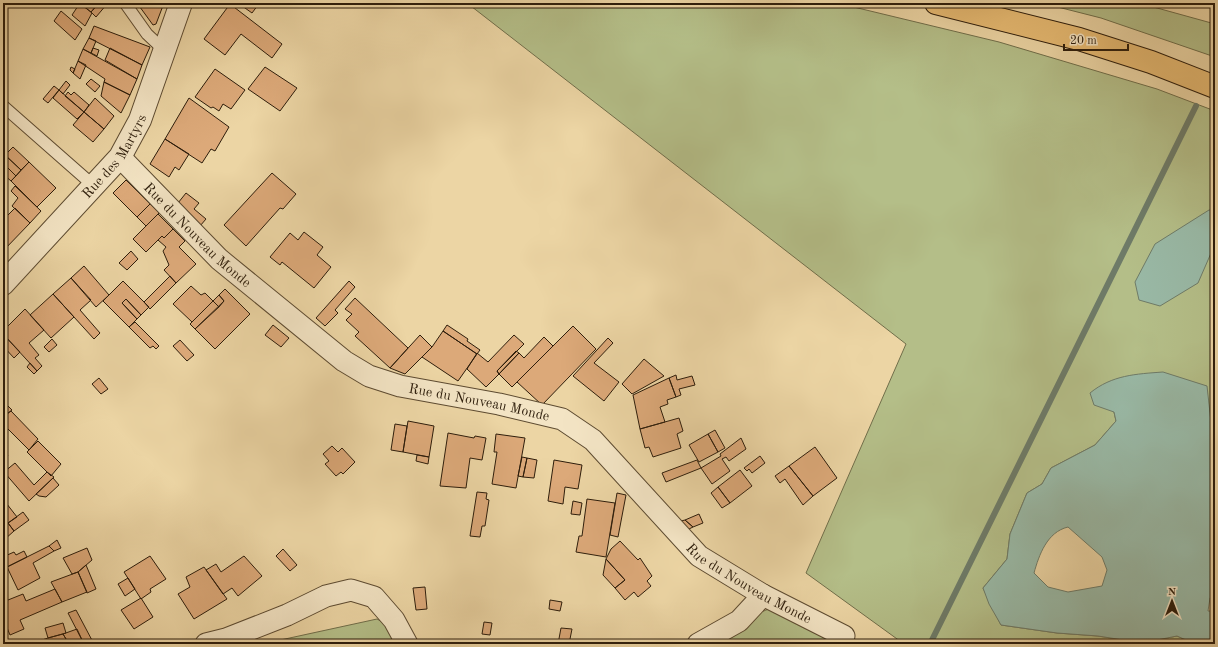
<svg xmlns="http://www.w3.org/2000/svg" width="1218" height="647" font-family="'Old Standard TT',serif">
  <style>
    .green { fill: #b4be88; stroke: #706e4a }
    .water { fill: #99b9a6; stroke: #6e7b68; fill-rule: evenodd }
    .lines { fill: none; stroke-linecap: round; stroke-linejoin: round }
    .stream { stroke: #6e7b68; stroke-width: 6 }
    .building { fill: #dca979; stroke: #2d1d0b }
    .service-casing { stroke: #5d4b31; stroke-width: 13 }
    .minor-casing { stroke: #5d4b31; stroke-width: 23 }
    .tertiary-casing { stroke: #5d4b31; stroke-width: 24 }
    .primary-casing { stroke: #2d1d0b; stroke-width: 24 }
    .service { stroke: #f3e4c4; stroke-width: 11 }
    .minor { stroke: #f3e4c4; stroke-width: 21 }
    .tertiary { stroke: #f3e4c4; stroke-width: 22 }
    .primary { stroke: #e6ba72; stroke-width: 22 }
    .labels { text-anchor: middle; stroke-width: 3; stroke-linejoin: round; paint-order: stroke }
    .street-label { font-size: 14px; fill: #2d1d0b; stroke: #f3e4c4 }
  </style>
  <rect width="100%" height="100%" fill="#ecd5a4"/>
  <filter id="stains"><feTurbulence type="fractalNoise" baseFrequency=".005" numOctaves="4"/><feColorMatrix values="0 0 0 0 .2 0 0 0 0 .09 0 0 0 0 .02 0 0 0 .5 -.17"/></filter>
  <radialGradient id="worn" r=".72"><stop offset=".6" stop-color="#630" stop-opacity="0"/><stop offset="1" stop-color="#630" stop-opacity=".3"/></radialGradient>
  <!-- green -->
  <path class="green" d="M467,3H837L999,42L1157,89L1215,111V210L1209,211L1215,244V430L1211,422L1206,386L1114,412L1116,421L1095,445L1051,468L1042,484L1027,493L1010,534L1007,559L983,588L1001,625L1057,633L1098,636L1142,643L1177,636L1195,644H904L806,573L906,344Z
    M1042,3H1139L1215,24V57L1101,18Z
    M781,604L842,644H698L739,621Z
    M377,619L423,644H262Z"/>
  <!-- water -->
  <path class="water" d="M1209,210H1215V244L1198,283L1160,306L1139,300L1135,282L1155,244Z
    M1163,372L1207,386L1211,422L1215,430V592L1210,598L1208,611H1215V644H1195L1177,636L1142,643L1098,636L1057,633L1001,625L989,604L983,588L1007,559L1010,534L1027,493L1042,484L1051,468L1095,445L1116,421L1114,412L1094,405L1090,393C1112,375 1136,374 1163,372ZM1068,527L1102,557L1107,570L1102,586L1068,592L1048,587L1034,573C1039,555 1047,532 1068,527Z"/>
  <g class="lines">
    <!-- stream -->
    <path class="stream" d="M930,644L1196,106"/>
  </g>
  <!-- building -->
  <path class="building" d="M80,3L92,13L85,26L72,15Z
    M86,3H99L91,12L83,6Z
    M99,3L107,4L96,17L91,12Z
    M137,3H164L156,24L153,25Z
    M238,3H255L258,5L252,13Z
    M230,4L282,44L272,58L241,34L225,55L204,39Z
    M61,11L82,29L75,40L54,21Z
    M94,26L150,47L142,65L89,38Z
    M89,38L96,41L91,53L83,49Z
    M93,48L99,50L97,56L91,53Z
    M110,48L142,65L137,79L105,60Z
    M83,49L137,79L130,95L104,82L105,79L78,61Z
    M78,61L86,65L80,79L73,73Z
    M71,67L75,69L73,73L70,70Z
    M265,67L297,88L280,111L248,89Z
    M215,69L245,90L231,109L223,104L219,111L213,107L211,108L195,97Z
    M91,79L100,86L95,92L86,84Z
    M66,81L70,85L63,94L59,90Z
    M104,82L130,95L121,113L101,96Z
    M54,86L59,90L48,103L43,99Z
    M59,90L84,112L77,119L53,98Z
    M68,92L71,95L74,92L89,105L84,112L65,96Z
    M95,98L114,116L104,129L84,112Z
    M189,98L229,127L215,151L211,149L202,163L165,139Z
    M84,112L104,129L93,142L73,125Z
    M165,139L189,154L179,170L175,167L169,177L150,164Z
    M13,147L29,162L21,170L5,155Z
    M5,155L21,170L16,176L3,163V157Z
    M29,162L56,188L37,207L11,181Z
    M3,163L16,176L11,181L3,174Z
    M272,173L296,194L283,209L280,208L246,246L224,225Z
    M126,180L150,204L137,217L113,193Z
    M15,186L41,211L30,223L12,206L18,198L11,191Z
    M186,193L199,203L194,209L206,219L200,226L178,203Z
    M3,197L7,201L3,206Z
    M150,204L159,213L146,226L137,217Z
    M15,208L30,223L3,251V220Z
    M158,214L173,229L164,238L162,236L146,252L133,239Z
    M173,229L185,241L179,247L196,264L176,283L164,270L169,265L163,251L166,247L158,240L162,236L164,238Z
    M304,232L323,247L317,255L331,267L314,288L282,262L280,265L270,257L290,233L298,240Z
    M131,251L138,259L127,270L119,263Z
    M84,266L109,295L96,307L71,278Z
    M170,276L176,283L150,309L144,302Z
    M71,278L91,300L80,310L100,333L94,339L53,294Z
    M123,281L149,307L141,315L126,299L122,303L137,319L129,327L103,301Z
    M349,281L355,287L335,310L338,313L325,326L316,318Z
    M191,286L201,295L205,293L213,301L192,322L173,304Z
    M225,289L250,314L215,349L195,329L224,301L219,295Z
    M53,294L74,317L51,338L30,315Z
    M219,295L224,301L219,307L213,301Z
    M355,298L408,348L390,368L355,336L359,332L346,320L352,314L345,309Z
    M126,299L141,315L137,319L122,303Z
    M213,301L219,307L195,329L190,324Z
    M25,309L44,330L29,343L39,355L35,358L42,366L37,371L3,334V331Z
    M135,322L159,346L156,349L153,346L150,348L129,327Z
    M273,325L289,338L281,347L265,335Z
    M447,325L468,339L467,341L480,350L477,354L443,331Z
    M573,326L596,349L542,405L517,382Z
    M443,331L477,354L458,381L422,357L432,347Z
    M3,334L20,352L14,358L3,346Z
    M420,335L432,347L405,374L390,368Z
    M514,335L524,344L497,371L499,374L486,387L467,369L477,353L488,362Z
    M544,337L553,346L512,387L499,374L519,353L524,358Z
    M608,338L613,343L594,363L619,382L604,401L573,376Z
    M52,339L57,345L49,352L44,347Z
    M180,340L194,355L187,361L173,346Z
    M516,351L519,353L499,374L497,371Z
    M644,359L664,376L632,394L622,384Z
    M30,363L37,371L34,374L27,367Z
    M676,375L677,380L692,376L695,385L679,389L681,395L676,397L669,378Z
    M99,378L108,389L101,394L92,384Z
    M669,378L676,397L667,400L668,404L660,407L665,422L640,429L633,395Z
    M3,401L12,410L3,417Z
    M11,411L38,439L29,450L3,424V417Z
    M679,418L683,431L677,434L681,448L653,457L649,447L645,448L640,429Z
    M408,421L434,426L429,457L403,452Z
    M395,424L407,426L403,452L391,450Z
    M715,430L725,448L718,452L708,434Z
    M448,433L474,438L475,436L486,438L482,460L470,458L466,488L440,486Z
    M496,434L525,438L516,488L492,484L497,452H494Z
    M708,434L718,452L699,462L689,445Z
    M741,438L746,449L729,461L726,457L722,459L730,471L712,484L701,468L721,456L720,454Z
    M38,441L61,464L51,476L27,452Z
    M332,446L338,452L342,448L355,462L343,474L341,472L336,476L325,464L329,461L323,454Z
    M815,447L837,478L813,496L789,466Z
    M3,449L8,456L3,460Z
    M417,455L429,457L428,464L416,461Z
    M760,456L765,463L752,473L749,469L747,471L744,468Z
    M522,457L527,458L523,477L518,476Z
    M527,458L537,460L534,478L523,477Z
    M554,460L582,465L578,489L565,487L563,504L548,501Z
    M697,460L701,468L666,482L662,473Z
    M15,463L34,485L47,472L54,477L29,501L4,472Z
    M789,466L813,496L803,505L785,479L780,483L775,476Z
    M740,470L752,486L730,503L718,487Z
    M53,478L59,485L46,497L39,496L36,494Z
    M718,487L730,503L722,508L711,493Z
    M477,492L487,493L486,499L489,500L485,526H482L480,537L470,536Z
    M617,493L626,495L618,537L610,535Z
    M3,499L17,517L8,523L3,516Z
    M587,499L615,503L606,557L576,552L579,536H582Z
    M573,501L582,503L580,515L571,514Z
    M23,512L29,520L14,531L8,523Z
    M699,514L703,523L693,527L685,520Z
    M685,520L693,527L687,530L681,521Z
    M8,523L14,531L5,539L3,527Z
    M57,540L61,548L54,551L49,546Z
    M620,541L638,560L640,558L652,576L647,581L651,586L638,597L634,592L625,600L615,588L625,580L606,559L611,549Z
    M49,546L54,551L33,563L40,578L18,590L7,567Z
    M87,548L92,560L78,572L72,574L63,558Z
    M283,549L297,565L290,571L276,556Z
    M24,551L27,557L3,569V557L14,552L16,555Z
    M150,556L166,579L150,589L151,592L141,599L124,572Z
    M244,556L262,576L238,596L232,588L223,594L206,570L216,564L221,572Z
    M606,559L625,580L615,588L603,575Z
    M86,565L96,589L87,593L78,572Z
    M204,567L227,599L194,619L178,594L190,587L186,577Z
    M78,572L87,592L62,602L51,582Z
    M128,578L135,589L125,596L118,584Z
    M425,587L427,609L416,610L413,588Z
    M55,589L62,602L20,620L24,629L10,635L3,618V602L23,594L26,601Z
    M141,598L153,617L134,629L121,610Z
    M550,600L562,602L560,611L549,609Z
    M76,610L94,644H84L68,613Z
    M484,622L492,623L490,635L482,634Z
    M63,623L66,633L48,638L45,628Z
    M561,628L572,629L569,644H558Z
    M77,629L84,644H69L63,634Z
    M63,634L69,644H30L48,638Z"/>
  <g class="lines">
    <defs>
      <path id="service" d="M125,3L147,34L165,51
        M3,106L94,186"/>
      <g id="minor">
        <path id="s1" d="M120,157L219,259L344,361L369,376L400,386L499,404L562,419L593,440L699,556L763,595L844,636"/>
        <path d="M206,644L226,639L287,615L326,596L351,590L374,597L394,620L407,644"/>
        <path d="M698,644L739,621L763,595"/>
      </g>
      <g id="tertiary">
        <path id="s2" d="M3,284L120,157L140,120L181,3"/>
      </g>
      <path id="primary" d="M936,3L1079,39L1151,62L1215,87"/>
    </defs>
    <!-- service casing -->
    <use href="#service" class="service-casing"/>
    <!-- minor casing -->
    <use href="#minor" class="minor-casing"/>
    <!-- tertiary casing -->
    <use href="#tertiary" class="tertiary-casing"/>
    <!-- primary casing -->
    <use href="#primary" class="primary-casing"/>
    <!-- service -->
    <use href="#service" class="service"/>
    <!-- minor -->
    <use href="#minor" class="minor"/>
    <!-- tertiary -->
    <use href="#tertiary" class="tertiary"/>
    <!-- primary -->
    <use href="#primary" class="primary"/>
  </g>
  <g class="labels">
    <!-- street labels -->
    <g class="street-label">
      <text dy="5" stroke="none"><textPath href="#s2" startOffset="170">Rue des Martyrs</textPath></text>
      <text dy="5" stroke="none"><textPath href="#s1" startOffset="110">Rue du Nouveau Monde</textPath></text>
      <text dy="5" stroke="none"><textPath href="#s1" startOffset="446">Rue du Nouveau Monde</textPath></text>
      <text dy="5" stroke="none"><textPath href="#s1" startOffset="782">Rue du Nouveau Monde</textPath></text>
    </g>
  </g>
  <!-- margin -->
  <rect width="1218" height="647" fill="none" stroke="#ecd5a4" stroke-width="16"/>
  <rect x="4" y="4" width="1210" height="639" fill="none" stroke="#2d1d0b" stroke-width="2"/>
  <rect x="8" y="8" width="1202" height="631" fill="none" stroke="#2d1d0b"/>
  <!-- north arrow -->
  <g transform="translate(1172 601)" stroke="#f3e4c4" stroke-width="3" paint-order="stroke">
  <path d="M0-3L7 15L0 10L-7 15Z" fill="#2d1d0b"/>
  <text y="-6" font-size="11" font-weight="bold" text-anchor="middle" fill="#2d1d0b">N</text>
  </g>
  <!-- scale -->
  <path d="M1064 44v6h64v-6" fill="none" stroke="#2d1d0b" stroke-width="2"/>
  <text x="1070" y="44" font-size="12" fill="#2d1d0b" stroke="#f3e4c4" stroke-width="3" paint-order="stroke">20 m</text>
  <rect width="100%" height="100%" filter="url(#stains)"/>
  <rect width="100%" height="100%" fill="url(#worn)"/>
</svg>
